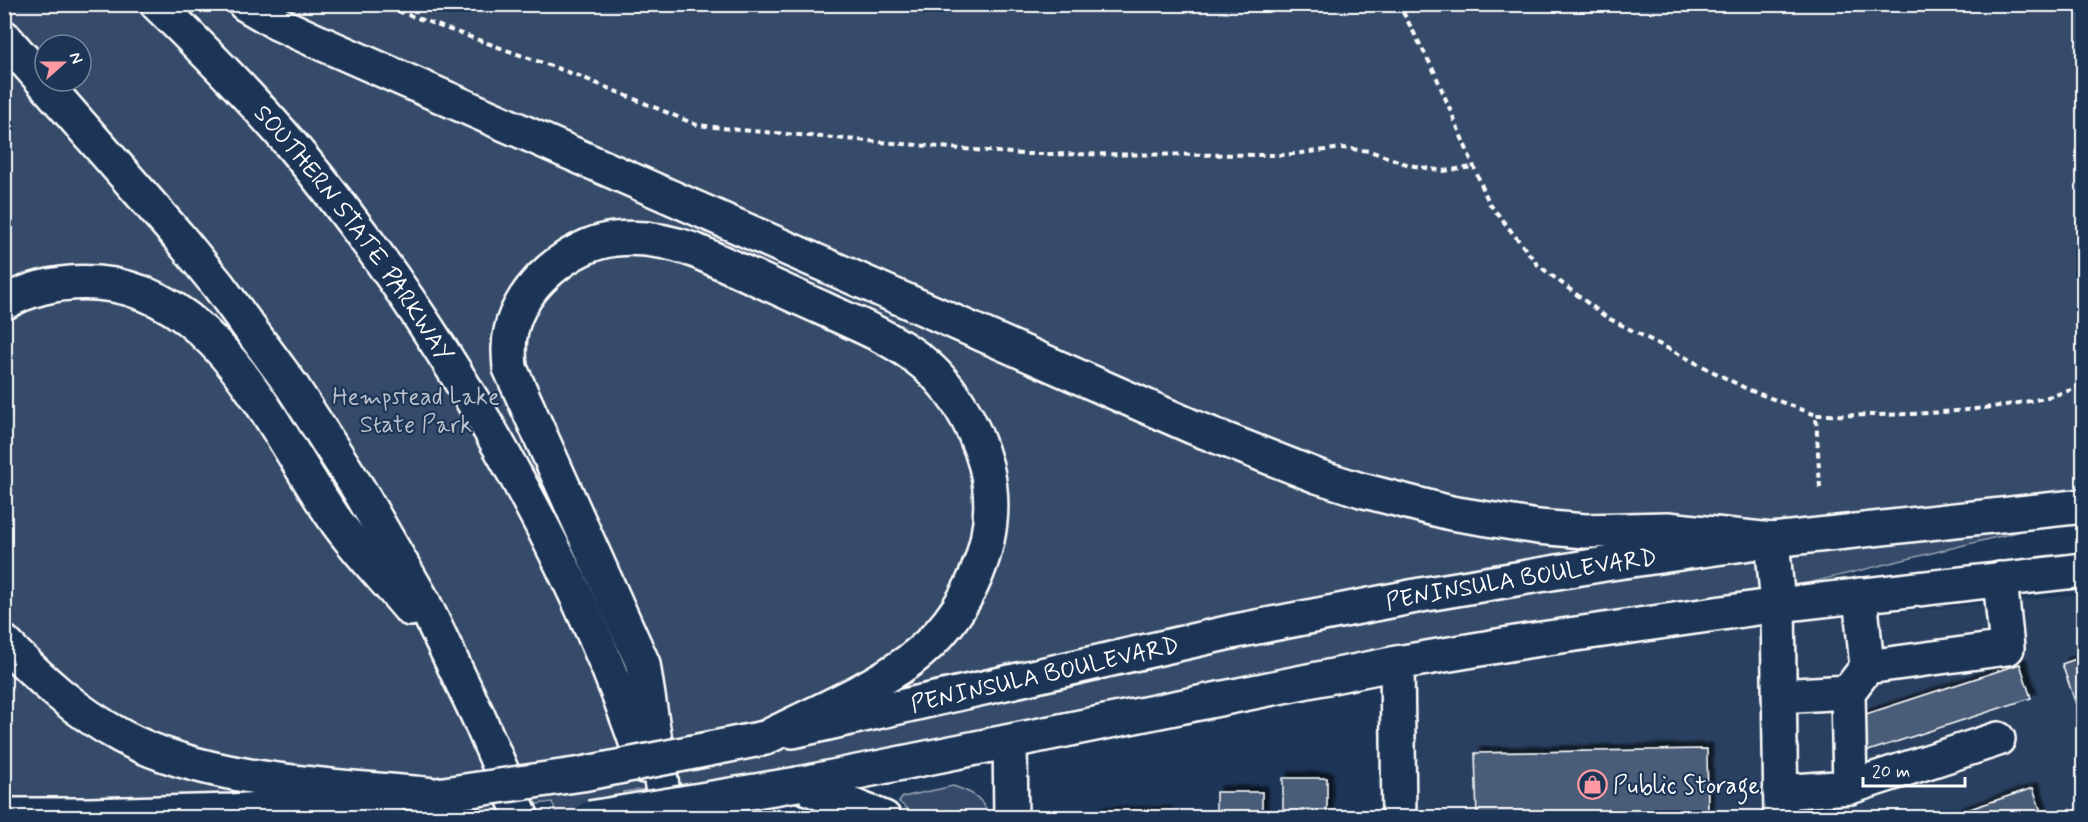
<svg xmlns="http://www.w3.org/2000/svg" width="2088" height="822" font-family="Mynerve,sans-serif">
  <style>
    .built { fill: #2a4161 }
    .green { fill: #364b69; stroke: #9aa5b4; stroke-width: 1.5; fill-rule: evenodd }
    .building { fill: #4a5d79; stroke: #fff; stroke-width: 1.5; filter: url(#shadow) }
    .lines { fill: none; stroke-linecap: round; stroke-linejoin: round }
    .minor-casing { stroke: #fff; stroke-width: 38 }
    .major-casing { stroke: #fff; stroke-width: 38 }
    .highway-casing { stroke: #fff; stroke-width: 38 }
    .path { stroke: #fff; stroke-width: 4; stroke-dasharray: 6 4.5; stroke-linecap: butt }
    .minor { stroke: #1d3557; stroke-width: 33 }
    .major { stroke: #1d3557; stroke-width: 33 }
    .highway { stroke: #1d3557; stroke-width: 33 }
    .major-bridge-casing { stroke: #fff; stroke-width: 38; stroke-linecap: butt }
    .major-bridge { stroke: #1d3557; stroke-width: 33 }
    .labels { text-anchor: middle; stroke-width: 4.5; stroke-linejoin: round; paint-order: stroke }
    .street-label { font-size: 24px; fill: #fff; stroke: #1d3557 }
    .park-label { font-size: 24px; fill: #b9c0ca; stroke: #1d3557 }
    .poi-label { font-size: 24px; fill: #fff; stroke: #1d3557; text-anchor: start }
  </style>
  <defs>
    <filter id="shadow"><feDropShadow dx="5.5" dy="-5.5" stdDeviation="1.5" flood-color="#0009"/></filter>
  </defs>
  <rect width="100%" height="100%" fill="#1d3557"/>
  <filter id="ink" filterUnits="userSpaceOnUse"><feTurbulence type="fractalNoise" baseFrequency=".0167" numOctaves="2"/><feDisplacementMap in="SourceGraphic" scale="12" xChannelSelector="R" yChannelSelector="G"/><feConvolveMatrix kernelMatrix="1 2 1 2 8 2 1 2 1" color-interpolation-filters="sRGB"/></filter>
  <g filter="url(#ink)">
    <!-- built -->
    <path class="built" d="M2083,594V817H1413L1409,659Z"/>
    <!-- green -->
    <path class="green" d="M5,5H2083V516L1764,594L806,769L623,792L629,817H558L552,802L430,818L5,817ZM45,45H81V81H45Z
      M953,786C974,793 981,797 991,817H917L899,802L903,797Z"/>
    <!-- building -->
    <path class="building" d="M2084,656V708L2078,710L2062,664Z
      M2020,664L2031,698L1865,752L1854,718Z
      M1707,749L1708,818H1477L1475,753Z
      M1283,778H1327V818H1283Z
      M2033,788L2043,818H1943Z
      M1216,792H1262V818H1216Z
      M1096,813H1166V818H1096Z"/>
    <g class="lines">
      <defs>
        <path id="minor" d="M1772,540L1778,605L1781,818
          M1397,663L1399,818
          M1867,667L2007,648L2000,579
          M1779,696L1848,692
          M1010,742L1011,818
          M1850,787L1848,692L1867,667L1860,595
          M1780,792L1850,787L1998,739"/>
        <g id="major">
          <path id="s1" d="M793,731L1231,632L1421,595L1611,563L1772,540L2084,506"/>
          <path d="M798,784L1397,663L1527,641L1778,605L2084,570"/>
          <path d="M4,815H89L232,811L390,800"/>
        </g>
        <g id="highway">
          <path id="s2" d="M157,4C204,50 251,97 293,147C373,242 442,345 503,453C559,553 609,657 644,766"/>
          <path d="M245,4L279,24L314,40L1193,427L1317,476L1361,490L1451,513L1538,527L1585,531L1667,529L1772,540"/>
          <path d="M4,37L178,236L218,285L292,386L359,490L423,601L478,716L522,818"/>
          <path d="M4,303C32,287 65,281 97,283C219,291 273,431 334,518C356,550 385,579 410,609"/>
          <path d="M4,642C39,678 76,712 121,736C211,784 337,785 437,795"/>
          <path d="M798,784L884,818"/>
          <path d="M667,818L643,664L510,368C509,355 508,343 511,331C520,287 570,244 615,239C644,236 669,241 696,251C739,270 781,290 824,309C854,323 885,335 913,355C950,381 974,422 986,466C1004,539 968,617 909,661C866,692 812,714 765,738"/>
        </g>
      </defs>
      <!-- minor casing -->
      <use href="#minor" class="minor-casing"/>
      <!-- major casing -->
      <use href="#major" class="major-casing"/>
      <!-- highway casing -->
      <use href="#highway" class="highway-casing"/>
      <!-- path -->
      <path class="path" d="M378,4L579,76L697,125L740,130L1022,154L1285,155L1342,148L1370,151L1409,165L1443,171L1473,167
        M1396,4L1404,14L1434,71L1489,203L1538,265L1606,317L1749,390L1816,415
        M1820,488L1816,415C1892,416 1965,414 2040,399C2054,396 2069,390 2084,386"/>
      <!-- minor -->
      <use href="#minor" class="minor"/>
      <!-- major -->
      <use href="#major" class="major"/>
      <!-- highway -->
      <use href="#highway" class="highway"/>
      <defs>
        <path id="major-bridge" d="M437,795L582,774L765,738
          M590,818L798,784"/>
      </defs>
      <!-- major-bridge casing -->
      <use href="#major-bridge" class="major-bridge-casing"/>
      <!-- major-bridge -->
      <use href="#major-bridge" class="major-bridge"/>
    </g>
  </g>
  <!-- icons -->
  <defs>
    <symbol id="shop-ring" viewBox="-11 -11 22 22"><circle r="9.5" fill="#1d3557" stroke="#ff9aa2" stroke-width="1.5"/><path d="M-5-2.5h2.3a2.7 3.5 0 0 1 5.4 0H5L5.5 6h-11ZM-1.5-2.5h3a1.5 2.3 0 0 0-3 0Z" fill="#ff9aa2"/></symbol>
  </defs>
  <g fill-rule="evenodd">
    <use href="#shop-ring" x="1576" y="768" width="33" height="33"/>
  </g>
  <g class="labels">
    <!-- street labels -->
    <g class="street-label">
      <text dy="8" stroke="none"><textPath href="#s2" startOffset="303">SOUTHERN STATE PARKWAY</textPath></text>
      <text dy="8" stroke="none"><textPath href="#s1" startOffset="744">PENINSULA BOULEVARD</textPath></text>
      <text dy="8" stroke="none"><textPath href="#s1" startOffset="258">PENINSULA BOULEVARD</textPath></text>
    </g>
    <!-- park labels -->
    <g class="park-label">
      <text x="416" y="404">Hempstead Lake<tspan x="416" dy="28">State Park</tspan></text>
    </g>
    <!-- poi labels -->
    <g class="poi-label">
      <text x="1613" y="793">Public Storage</text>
    </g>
  </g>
  <!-- margin -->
  <rect width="2088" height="822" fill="none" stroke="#1d3557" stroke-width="24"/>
  <rect x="12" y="12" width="2064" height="798" fill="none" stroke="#fff" stroke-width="2" filter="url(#ink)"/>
  <!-- north arrow -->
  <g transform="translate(63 63) rotate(69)"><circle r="28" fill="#1d3557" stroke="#77869a" stroke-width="1.5"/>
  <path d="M0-4.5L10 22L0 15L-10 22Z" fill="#ff9aa2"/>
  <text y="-9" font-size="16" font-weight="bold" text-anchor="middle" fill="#ffffff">N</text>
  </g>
  <!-- scale -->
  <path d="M1863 777v9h102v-9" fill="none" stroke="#ffffff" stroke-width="3"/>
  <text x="1872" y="777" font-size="18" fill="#ffffff" stroke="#1d3557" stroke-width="4.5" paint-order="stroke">20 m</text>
</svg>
